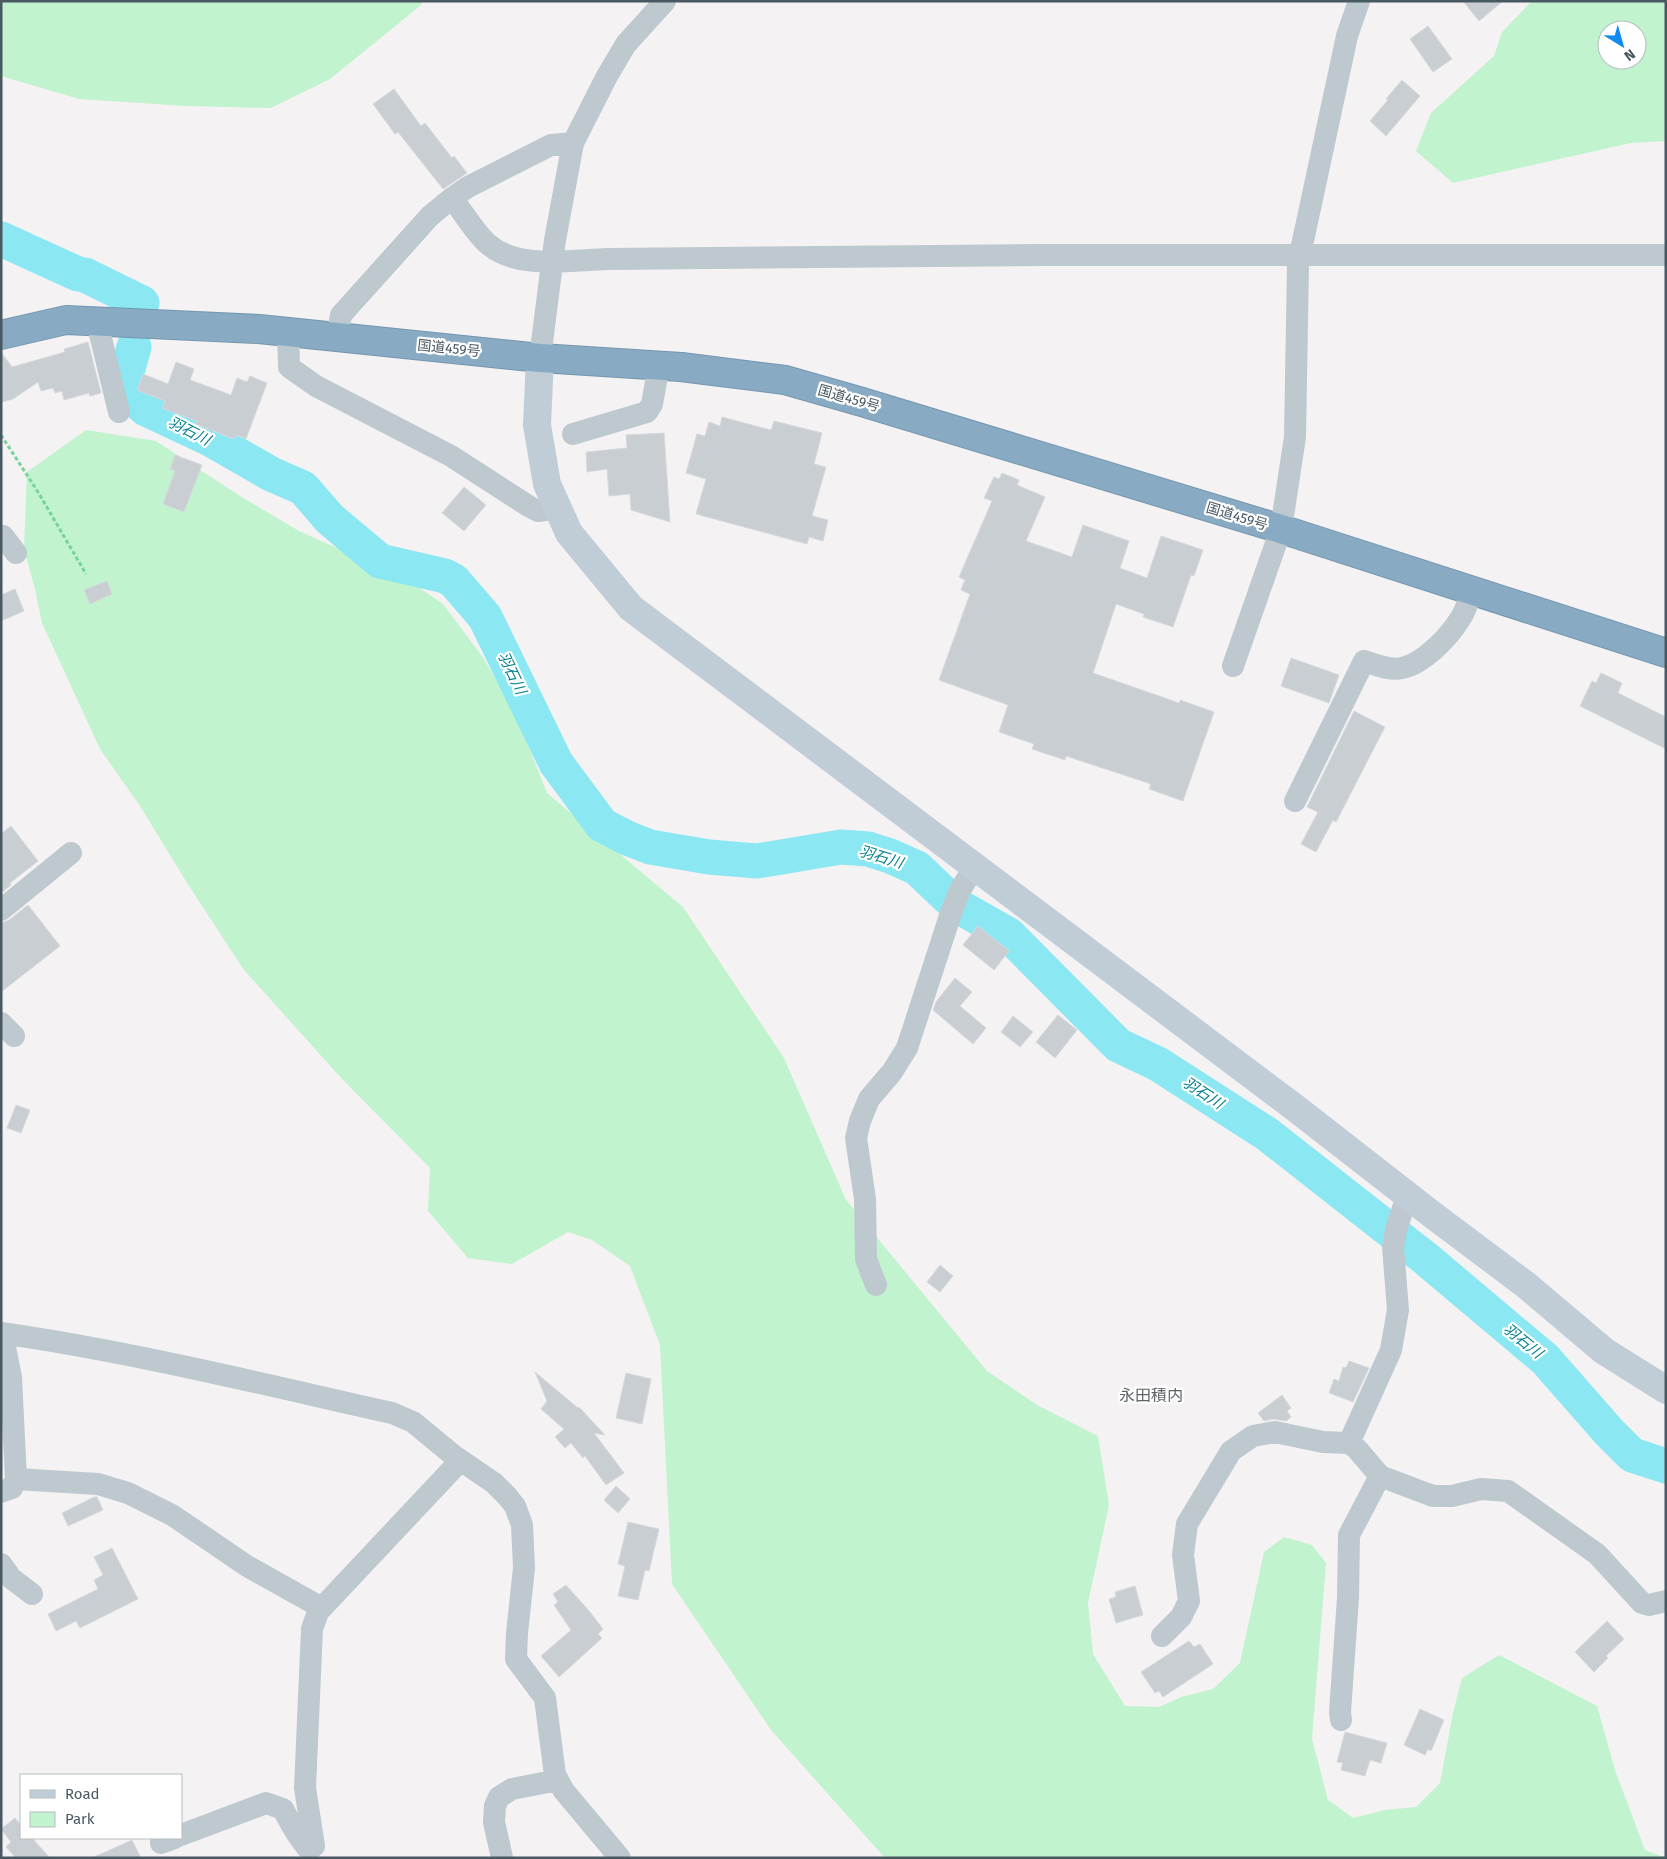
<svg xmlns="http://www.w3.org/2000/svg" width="1667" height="1859" font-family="'Fira Sans','Noto Sans JP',sans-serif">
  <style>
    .green { fill: #c0f3ce; fill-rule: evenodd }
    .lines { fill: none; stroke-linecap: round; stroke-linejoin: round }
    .river { stroke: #8be8f2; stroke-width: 35 }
    .building { fill: #c9ced2; stroke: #d6d9de }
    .highway-casing { stroke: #7396af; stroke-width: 30 }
    .path { stroke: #75d49b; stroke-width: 3; stroke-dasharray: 4 2.5; stroke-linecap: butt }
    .street { stroke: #bdc9cf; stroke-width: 22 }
    .secondary { stroke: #c0cdd7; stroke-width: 28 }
    .highway { stroke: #88abc3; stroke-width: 28 }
    .labels { text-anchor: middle; stroke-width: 4.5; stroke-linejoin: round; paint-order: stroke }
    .street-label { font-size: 14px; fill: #495962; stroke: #fff }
    .water-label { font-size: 15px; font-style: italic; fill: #068290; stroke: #fff }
    .quarter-label { font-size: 16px; fill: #5e6468; stroke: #fff }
  </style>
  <rect width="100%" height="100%" fill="#f5f2f3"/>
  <!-- green -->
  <path class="green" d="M1,1H423L420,6L330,79L271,108L185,106L79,99L1,76Z
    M1532,1H1666V141L1631,143L1453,183L1416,151L1431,113L1494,56L1502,32ZM1607,30H1637V60H1607Z
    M86,430L156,441L240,496L299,531L406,579L443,604L482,656L514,710L547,793L683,907L784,1058L846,1200L987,1371L1037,1405L1098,1436L1109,1505L1088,1603L1093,1654L1125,1706L1159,1707L1181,1697L1213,1689L1240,1663L1264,1552L1284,1537L1312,1545L1326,1563L1312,1739L1328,1800L1353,1818L1385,1810L1416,1807L1440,1783L1453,1713L1462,1678L1499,1655L1597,1706L1616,1773L1645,1850L1666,1858H885L771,1730L672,1584L660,1345L630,1266L592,1240L568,1232L512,1264L468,1258L428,1211L430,1168L343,1080L244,970L189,886L140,806L100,749L42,623L35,589L24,549L27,472Z"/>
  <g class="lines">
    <!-- river -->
    <path class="river" d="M1,239L78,274L85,275L142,303
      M134,347L125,379L130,395L146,409L212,440L271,474L303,488L330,519L380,561L445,576L454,581L485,617L556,763L602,825L627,838L650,847L709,857L757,861L841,847L868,849L890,856L917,868L956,905L1009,935L1118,1045L1158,1064L1267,1134L1425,1258L1545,1359L1609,1432L1632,1455L1666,1466"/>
  </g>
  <!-- building -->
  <path class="building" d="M1463,1H1503L1479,21Z
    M1428,26L1452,59L1433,72L1410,39Z
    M1402,80L1420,96L1386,136L1370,121L1388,100L1386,99Z
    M394,89L421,126L425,123L452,158L454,156L467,173L443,189L398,132L395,134L373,104Z
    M88,342L101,393L90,396L89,393L64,400L62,391L55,393L53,388L41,391L38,382L13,399L1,402V352L12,367L65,352L64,349Z
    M176,362L194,369L190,380L231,395L237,378L247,382L250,376L267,383L246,439L236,435L234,439L195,424L197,421L162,408L165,401L137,390L143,374L168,384Z
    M722,417L771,430L774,421L822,433L814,464L826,467L812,516L828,520L823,541L809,537L807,544L696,514L706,479L686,473L697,434L705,436L709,422L720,426Z
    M664,433L670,522L631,510L630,494L609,496L607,469L587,472L586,452L627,448L626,435Z
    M175,455L202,465L184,512L163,504L175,471L170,469Z
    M1002,473L1019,480L1017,485L1045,497L1026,541L1072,557L1083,525L1129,541L1120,568L1147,578L1161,536L1203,550L1194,576L1191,575L1173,627L1143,617L1144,614L1116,604L1093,673L1179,703L1180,700L1214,712L1183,801L1149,789L1151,784L1066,756L1065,760L1032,749L1034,744L999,732L1008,705L939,680L970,594L961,590L965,580L959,577L992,501L984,498L994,477L999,479Z
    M464,487L486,505L464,531L442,513Z
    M107,581L112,594L90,604L84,590Z
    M15,589L24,611L1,621V595Z
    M1291,658L1339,675L1329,703L1281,686Z
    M1601,673L1622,683L1618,693L1666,717V749L1580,706L1592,681L1596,683Z
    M1354,711L1385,727L1336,822L1333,820L1316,852L1301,844L1318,812L1307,807Z
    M11,826L38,861L10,883L11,885L1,893V834Z
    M28,905L60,946L1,992V923L9,920Z
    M978,926L1009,951L994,970L963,945Z
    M955,978L972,992L960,1006L986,1028L973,1044L933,1010L936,1002Z
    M1058,1015L1077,1030L1055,1058L1036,1042Z
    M1013,1016L1033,1032L1020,1047L1001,1032Z
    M16,1105L30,1110L21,1133L7,1128Z
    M940,1265L953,1276L940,1292L927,1282Z
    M1349,1361L1369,1368L1353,1402L1329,1393L1334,1379L1339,1381L1343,1367L1346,1368Z
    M535,1372L578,1408L579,1407L605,1435L594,1433L624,1473L606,1485L585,1456L583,1458L571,1443L565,1448L555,1437L564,1429L541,1409L547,1401Z
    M626,1373L651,1379L642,1424L616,1418Z
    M1282,1395L1291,1408L1287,1411L1291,1417L1286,1421L1273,1419L1264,1421L1258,1413Z
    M616,1486L630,1499L618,1513L604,1500Z
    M94,1497H97L103,1510L68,1526L62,1513Z
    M628,1522L659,1529L649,1571L645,1570L638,1600L618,1596L625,1566L618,1564Z
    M112,1548L138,1599L80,1628L76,1621L56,1631L48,1614L98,1589L94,1580L103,1575L94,1557Z
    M566,1585L590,1612L603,1629L598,1634L602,1638L559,1677L541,1656L571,1630L554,1605L558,1602L553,1594Z
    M1135,1586L1143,1615L1116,1623L1109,1599L1116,1597L1115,1592Z
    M1607,1621L1624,1639L1606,1656L1608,1658L1594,1672L1575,1652Z
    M1189,1641L1194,1647L1200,1644L1213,1664L1163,1697L1159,1691L1155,1693L1141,1672Z
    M1420,1709L1444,1720L1431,1751L1428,1749L1425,1755L1404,1745Z
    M1345,1732L1387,1743L1381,1763L1370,1760L1365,1776L1341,1770L1343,1763L1337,1762Z
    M15,1818L21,1825V1838H32L50,1858H16L6,1847L11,1842L1,1829Z
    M132,1840L141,1858H92Z"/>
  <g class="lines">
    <defs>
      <path id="highway" d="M1,335L66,320L259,329L540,358L681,367L785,380L862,402L1281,529L1666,653"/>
    </defs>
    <!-- highway casing -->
    <use href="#highway" class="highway-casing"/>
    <!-- path -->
    <path class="path" d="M1,435L38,492L86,574"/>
    <!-- street -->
    <path class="street" d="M452,198C463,212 475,233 488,244C517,270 571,260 608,259L1040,255H1666
      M97,322L119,412
      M288,332L289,367L316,386L451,456L530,507L538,511L558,508
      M337,337L341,315L430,216L452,198L468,187L551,145L573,143
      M540,358L555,240L573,143L607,76L626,44L665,1
      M573,434L647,412L652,404L659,365
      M1,536H3L16,553
      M1233,666L1281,529L1295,437L1298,264L1347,36L1359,1
      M1295,801L1364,661C1376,665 1390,671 1402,668C1423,664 1449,637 1460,619C1466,611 1468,600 1472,591
      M1,910L71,853
      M1,1023L14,1036
      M876,1285L866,1259L865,1199L856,1138L860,1121L869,1099L892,1072L907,1048L951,913L960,890L975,866
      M1,1333C133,1352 262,1384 392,1413L413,1422L453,1455L494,1483L507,1496L515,1506L522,1525L524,1568L517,1633L516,1659L545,1698L555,1775L564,1791L620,1858
      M1349,1443L1391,1350L1398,1310L1393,1247L1396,1230L1407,1196
      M16,1479L98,1484L128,1493L172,1515L247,1566L322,1608
      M1,1492L12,1488L16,1479L11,1377L2,1333
      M1,1564L11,1578L32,1594
      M1162,1636L1181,1617L1189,1601L1183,1555L1187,1524L1231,1451L1253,1436L1275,1432L1323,1442L1349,1443L1357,1449L1380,1476L1433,1496H1452L1481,1489L1508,1491L1597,1554L1642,1603L1649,1605L1666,1601
      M1341,1720L1340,1712L1348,1598L1349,1535L1380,1476
      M181,1835L266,1803L283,1809C290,1823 298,1837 309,1850L314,1846L305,1788L312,1629L318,1612L460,1461
      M161,1843L175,1838
      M502,1858L494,1822L495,1806L499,1797L512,1789L558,1780"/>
    <!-- secondary -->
    <path class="secondary" d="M540,358L537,425L547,484L569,533L631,608L1294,1107L1434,1216L1526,1285L1604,1351L1666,1390"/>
    <!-- highway -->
    <use href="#highway" class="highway"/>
  </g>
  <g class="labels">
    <!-- street labels -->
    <g class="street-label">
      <text transform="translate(449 348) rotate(6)" y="5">国道459号</text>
      <text transform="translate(849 398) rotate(16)" y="5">国道459号</text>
      <text transform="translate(1237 516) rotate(17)" y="5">国道459号</text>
    </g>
    <!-- water labels -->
    <g class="water-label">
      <text transform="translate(189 431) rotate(27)" y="5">羽石川</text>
      <text transform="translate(512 673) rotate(64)" y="5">羽石川</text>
      <text transform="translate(881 857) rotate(17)" y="5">羽石川</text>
      <text transform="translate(1203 1093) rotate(33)" y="5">羽石川</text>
      <text transform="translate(1523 1341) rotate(39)" y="5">羽石川</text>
    </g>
    <!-- quarter labels -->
    <g class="quarter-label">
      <text x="1151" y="1401">永田積内</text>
    </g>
  </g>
  <!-- border -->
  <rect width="1667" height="1859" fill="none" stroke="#495962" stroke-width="5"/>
  <!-- legend -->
  <rect x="20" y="1774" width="162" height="65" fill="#ffffff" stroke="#b6bdc0"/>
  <rect x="30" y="1790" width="25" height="8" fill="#c0cdd7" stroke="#b6bdc0"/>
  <text x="65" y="1799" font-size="15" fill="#495962">Road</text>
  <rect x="30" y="1812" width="25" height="15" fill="#c0f3ce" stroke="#b6bdc0"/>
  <text x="65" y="1824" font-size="15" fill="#495962">Park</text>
  <!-- north arrow -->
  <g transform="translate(1622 45) rotate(143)"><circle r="24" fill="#ffffff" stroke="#b6bdc0"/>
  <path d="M0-4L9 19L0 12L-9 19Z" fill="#108bf1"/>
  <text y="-8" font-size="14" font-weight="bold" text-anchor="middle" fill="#495962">N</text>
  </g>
</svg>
